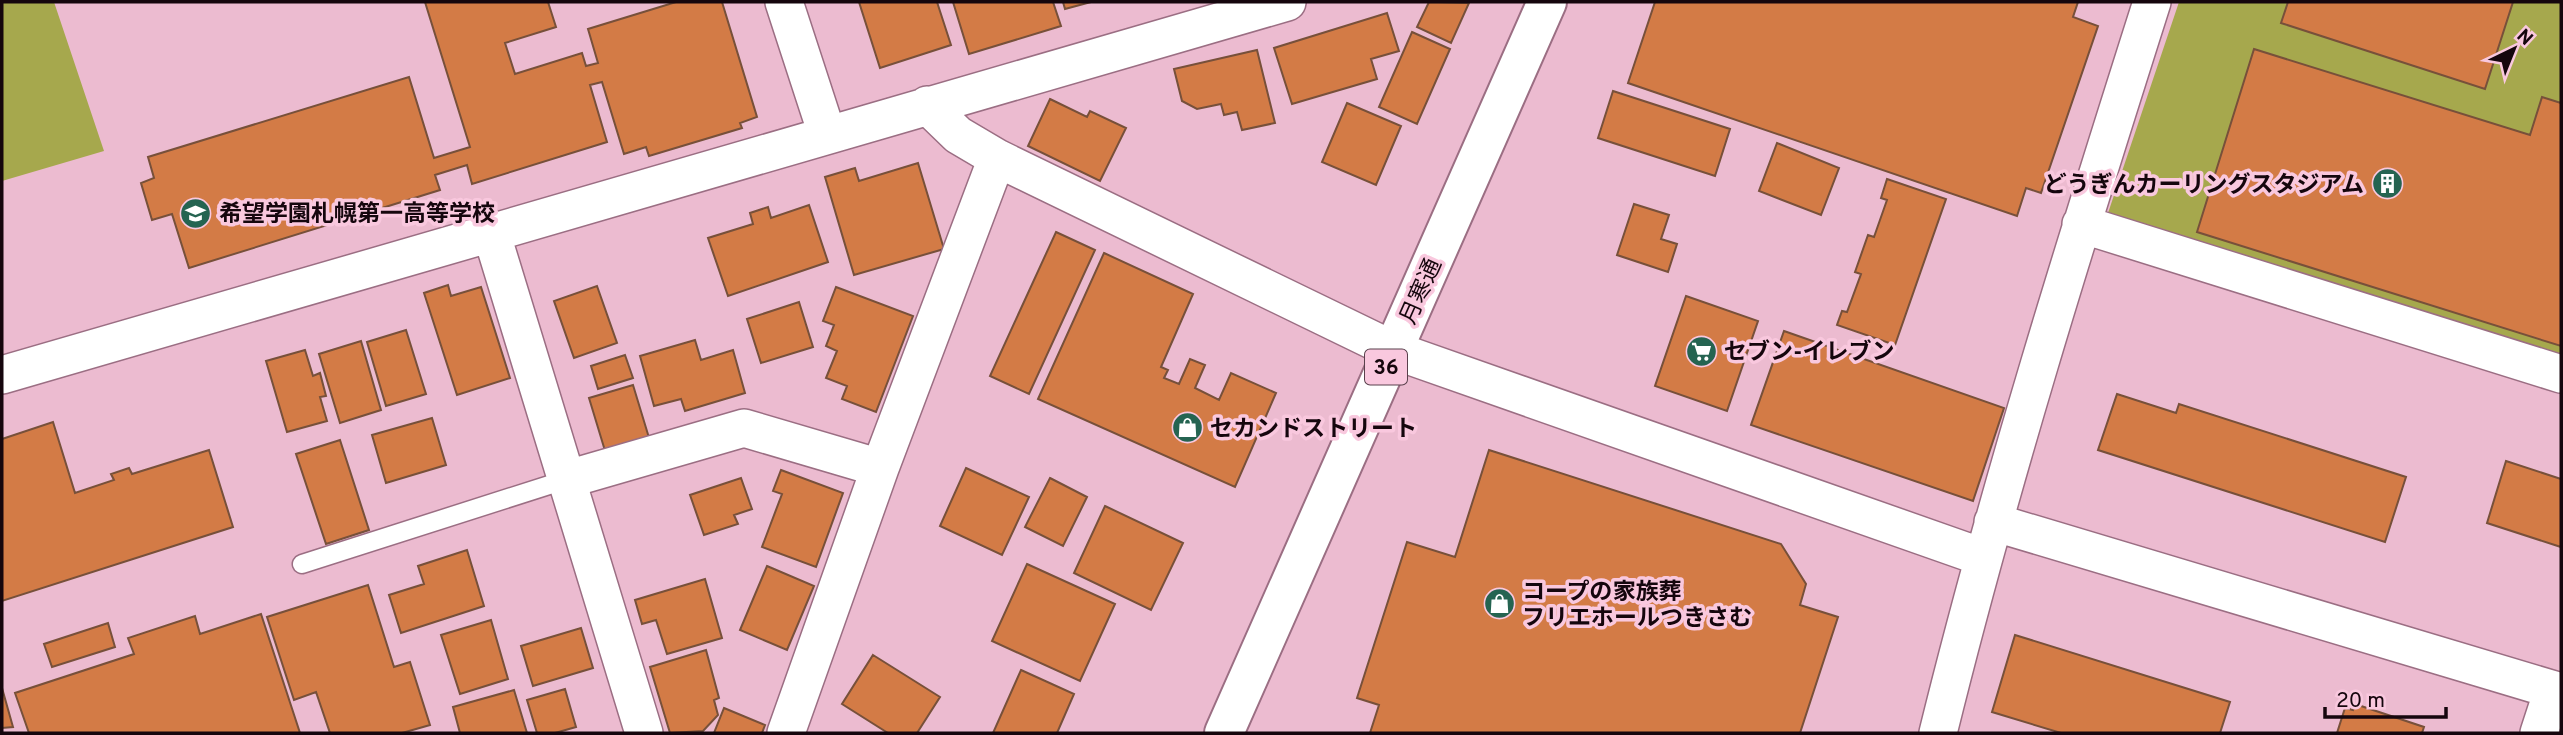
<svg xmlns="http://www.w3.org/2000/svg" width="2563" height="735" font-family="Overpass,'Noto Sans JP',sans-serif">
  <style>
    .green { fill: #a6a84d }
    .building { fill: #d37b46; stroke: #77503a; stroke-width: 2 }
    .lines { fill: none; stroke-linecap: round; stroke-linejoin: round }
    .service-casing { stroke: #9b6e83; stroke-width: 21 }
    .minor-casing { stroke: #9b6e83; stroke-width: 40 }
    .trunk-casing { stroke: #9b6e83; stroke-width: 42 }
    .service { stroke: #fff; stroke-width: 18 }
    .minor { stroke: #fff; stroke-width: 37 }
    .trunk { stroke: #fff; stroke-width: 38 }
    .labels { text-anchor: middle; stroke-width: 7; stroke-linejoin: round; paint-order: stroke }
    .shield { fill: #f9c8de; stroke: #59404c; stroke-width: 2 }
    .shield-label { font-size: 21px; font-weight: bold; fill: #15060d }
    .poi-label { font-size: 23px; font-weight: bold; fill: #15060d; stroke: #f9c8de; text-anchor: start }
    .street-label { font-size: 23px; fill: #15060d; stroke: #f9c8de }
  </style>
  <rect width="100%" height="100%" fill="#ecbbd0"/>
  <!-- green -->
  <path class="green" d="M2,2H54L104,151L2,181Z
    M2179,2H2561V356L2107,216Z"/>
  <!-- building -->
  <path class="building" d="M425,2H548L556,27L505,43L515,74L582,53L586,66L598,63L588,29L676,2H722L757,117L740,123L742,128L649,156L646,147L624,154L602,82L590,85L607,142L472,184L467,165L435,175L440,190L189,268L172,214L152,220L141,183L154,178L148,157L409,77L434,158L470,147Z
    M859,2H937L951,45L880,68Z
    M953,2H1053L1061,26L969,54Z
    M1063,2H1091L1065,9Z
    M1429,2L1469,3L1451,43L1417,27Z
    M1655,2H2078L2073,17L2098,26L2041,193L2026,188L2017,216L1628,83Z
    M2288,2H2513L2485,89L2281,23Z
    M1387,13L1399,51L1371,59L1377,79L1292,104L1274,48Z
    M1412,32L1450,49L1417,124L1379,107Z
    M2254,49L2530,135L2542,97L2561,103V346L2197,232Z
    M1257,50L1275,123L1242,130L1237,112L1224,115L1221,104L1197,109L1182,101L1174,69Z
    M1613,91L1730,129L1715,176L1598,138Z
    M1050,99L1087,117L1090,111L1126,128L1100,181L1028,146Z
    M1347,103L1401,126L1376,185L1322,162Z
    M1777,143L1839,168L1821,215L1759,191Z
    M918,163L944,249L854,275L825,177L855,168L859,181Z
    M1887,179L1946,199L1895,345L1837,325L1842,311L1847,312L1861,274L1855,272L1868,235L1874,237L1887,200L1881,198Z
    M1634,204L1669,215L1661,239L1677,244L1668,272L1617,255Z
    M809,205L828,262L728,296L708,238L753,224L750,213L768,207L771,218Z
    M1056,232L1095,250L1029,394L990,376Z
    M1104,253L1193,294L1161,367L1168,370L1164,378L1179,384L1190,359L1205,365L1195,388L1219,400L1231,373L1276,393L1235,487L1038,399Z
    M448,285L451,296L481,287L510,378L457,395L424,293Z
    M597,286L617,343L574,358L554,301Z
    M836,287L913,316L876,412L842,399L847,386L826,378L837,351L826,346L834,325L823,321Z
    M1686,296L1758,321L1727,411L1655,386Z
    M799,302L813,347L761,363L747,319Z
    M406,330L426,394L386,406L367,342Z
    M1784,331L2004,408L1973,501L1751,425Z
    M695,340L701,360L733,350L745,393L685,411L681,399L654,406L640,356Z
    M361,341L381,410L340,423L319,354Z
    M305,350L313,376L320,373L326,396L320,397L327,421L287,432L266,361Z
    M625,355L633,378L598,389L591,366Z
    M633,385L650,441L606,454L589,398Z
    M2117,394L2176,413L2179,404L2406,477L2385,542L2098,450Z
    M432,418L446,465L386,483L372,435Z
    M53,422L75,493L114,480L111,474L129,468L132,474L209,450L233,527L2,601V439Z
    M340,440L369,530L326,544L296,454Z
    M1489,450L1781,544L1806,584L1800,605L1838,617L1800,733H1370L1379,705L1357,698L1407,542L1455,557Z
    M2506,461L2561,479V547L2487,523Z
    M966,468L1029,497L1002,555L940,526Z
    M781,470L843,493L816,567L762,547L782,494L773,491Z
    M741,478L752,509L734,515L738,524L704,535L690,495Z
    M1050,478L1087,497L1063,546L1025,527Z
    M1105,506L1183,543L1151,610L1074,573Z
    M467,550L484,606L401,633L389,595L424,584L418,566Z
    M1027,564L1115,604L1080,681L992,641Z
    M767,566L814,586L787,650L740,630Z
    M705,579L722,638L667,654L656,620L642,624L635,600Z
    M368,585L394,667L410,662L430,725L402,733H330L316,692L294,700L267,617Z
    M261,614L300,733H29L15,693L134,654L128,638L195,616L200,634Z
    M491,620L508,679L460,694L441,635Z
    M108,623L115,647L52,667L44,644Z
    M581,628L593,668L533,686L521,646Z
    M2015,635L2230,702L2220,733H2061L1992,712Z
    M706,650L719,698L714,700L718,715L703,731L670,733L650,667Z
    M873,655L940,697L917,733H888L842,704Z
    M1021,670L1074,694L1057,733H993Z
    M2,688L13,727L2,728Z
    M565,689L576,727L555,733H537L527,700Z
    M514,690L527,733H460L453,707Z
    M2355,704L2424,727L2422,733H2337L2345,708L2353,710Z
    M724,708L765,725L762,733H714Z"/>
  <g class="lines">
    <defs>
      <path id="service" d="M302,564L568,479"/>
      <path id="minor" d="M784,2L827,134
        M927,105L958,135L997,158L1393,350L1982,557
        M2081,224L2561,374
        M491,232L644,733
        M2,375L1287,2
        M568,479L744,428L880,468
        M1993,522L2561,692
        M786,733L880,468L997,158
        M1938,733C1999,486 2075,244 2152,2
        M2539,733L2553,690"/>
      <path id="trunk" d="M1224,733L1547,2"/>
    </defs>
    <!-- service casing -->
    <use href="#service" class="service-casing"/>
    <!-- minor casing -->
    <use href="#minor" class="minor-casing"/>
    <!-- trunk casing -->
    <use href="#trunk" class="trunk-casing"/>
    <!-- service -->
    <use href="#service" class="service"/>
    <!-- minor -->
    <use href="#minor" class="minor"/>
    <!-- trunk -->
    <use href="#trunk" class="trunk"/>
  </g>
  <!-- icons -->
  <defs>
    <symbol id="building-disc" viewBox="-11 -11 22 22"><circle r="9.5" fill="#256451" stroke="#f9c8de"/><path d="M-4-6H4V6H1V3H-1V6H-4ZM-2.5-4.3h1.7v1.8h-1.7ZM.8-4.3h1.7v1.8H.8ZM-2.5-1h1.7V.8h-1.7ZM.8-1h1.7V.8H.8Z" fill="#fff"/></symbol>
    <symbol id="school-disc" viewBox="-11 -11 22 22"><circle r="9.5" fill="#256451" stroke="#f9c8de"/><path d="M0-5L7-2L0 1L-7-2ZM-4 1L0 2.5L4 1V4Q0 6-4 4Z" fill="#fff"/></symbol>
    <symbol id="supermarket-disc" viewBox="-11 -11 22 22"><circle r="9.5" fill="#256451" stroke="#f9c8de"/><path d="M-6-5.5h2.5l.6 2H6L4.5 2H-2.5L-4.4-4H-6ZM-1.5 3.2a1.3 1.3 0 1 0 .1 0ZM3 3.2a1.3 1.3 0 1 0 .1 0Z" fill="#fff"/></symbol>
    <symbol id="shop-disc" viewBox="-11 -11 22 22"><circle r="9.5" fill="#256451" stroke="#f9c8de"/><path d="M-5-2.5h2.3a2.7 3.5 0 0 1 5.4 0H5L5.5 6h-11ZM-1.5-2.5h3a1.5 2.3 0 0 0-3 0Z" fill="#fff"/></symbol>
  </defs>
  <g fill-rule="evenodd">
    <use href="#building-disc" x="2370" y="166" width="35" height="35"/>
    <use href="#school-disc" x="178" y="196" width="35" height="35"/>
    <use href="#supermarket-disc" x="1684" y="334" width="35" height="35"/>
    <use href="#shop-disc" x="1170" y="410" width="35" height="35"/>
    <use href="#shop-disc" x="1482" y="586" width="35" height="35"/>
  </g>
  <g class="labels">
    <!-- shield labels -->
    <rect class="shield" x="1365" y="349.5" width="42" height="35" rx="5"/>
    <g class="shield-label">
      <text x="1386" y="374">36</text>
    </g>
    <!-- poi labels -->
    <g class="poi-label">
      <text x="2364" y="192" text-anchor="end">どうぎんカーリングスタジアム</text>
      <text x="219" y="221">希望学園札幌第一高等学校</text>
      <text x="1724" y="359">セブン-イレブン</text>
      <text x="1210" y="436">セカンドストリート</text>
      <text x="1522" y="599">コープの家族葬<tspan x="1522" dy="26">フリエホールつきさむ</tspan></text>
    </g>
    <!-- street labels -->
    <g class="street-label">
      <text transform="translate(1420 291) rotate(-66)" y="8">月寒通</text>
    </g>
  </g>
  <!-- border -->
  <rect width="2563" height="735" fill="none" stroke="#15060d" stroke-width="7"/>
  <!-- north arrow -->
  <g transform="translate(2514 49) rotate(43)" stroke="#f9c8de" stroke-width="5" paint-order="stroke">
  <path d="M0-5L12 26L0 18L-12 26Z" fill="#15060d"/>
  <text y="-10" font-size="19" font-weight="bold" text-anchor="middle" fill="#15060d">N</text>
  </g>
  <!-- scale -->
  <path d="M2325 707v10h121v-10" fill="none" stroke="#15060d" stroke-width="3.5"/>
  <text x="2336" y="707" font-size="21" fill="#15060d" stroke="#f9c8de" stroke-width="5" paint-order="stroke">20 m</text>
</svg>
